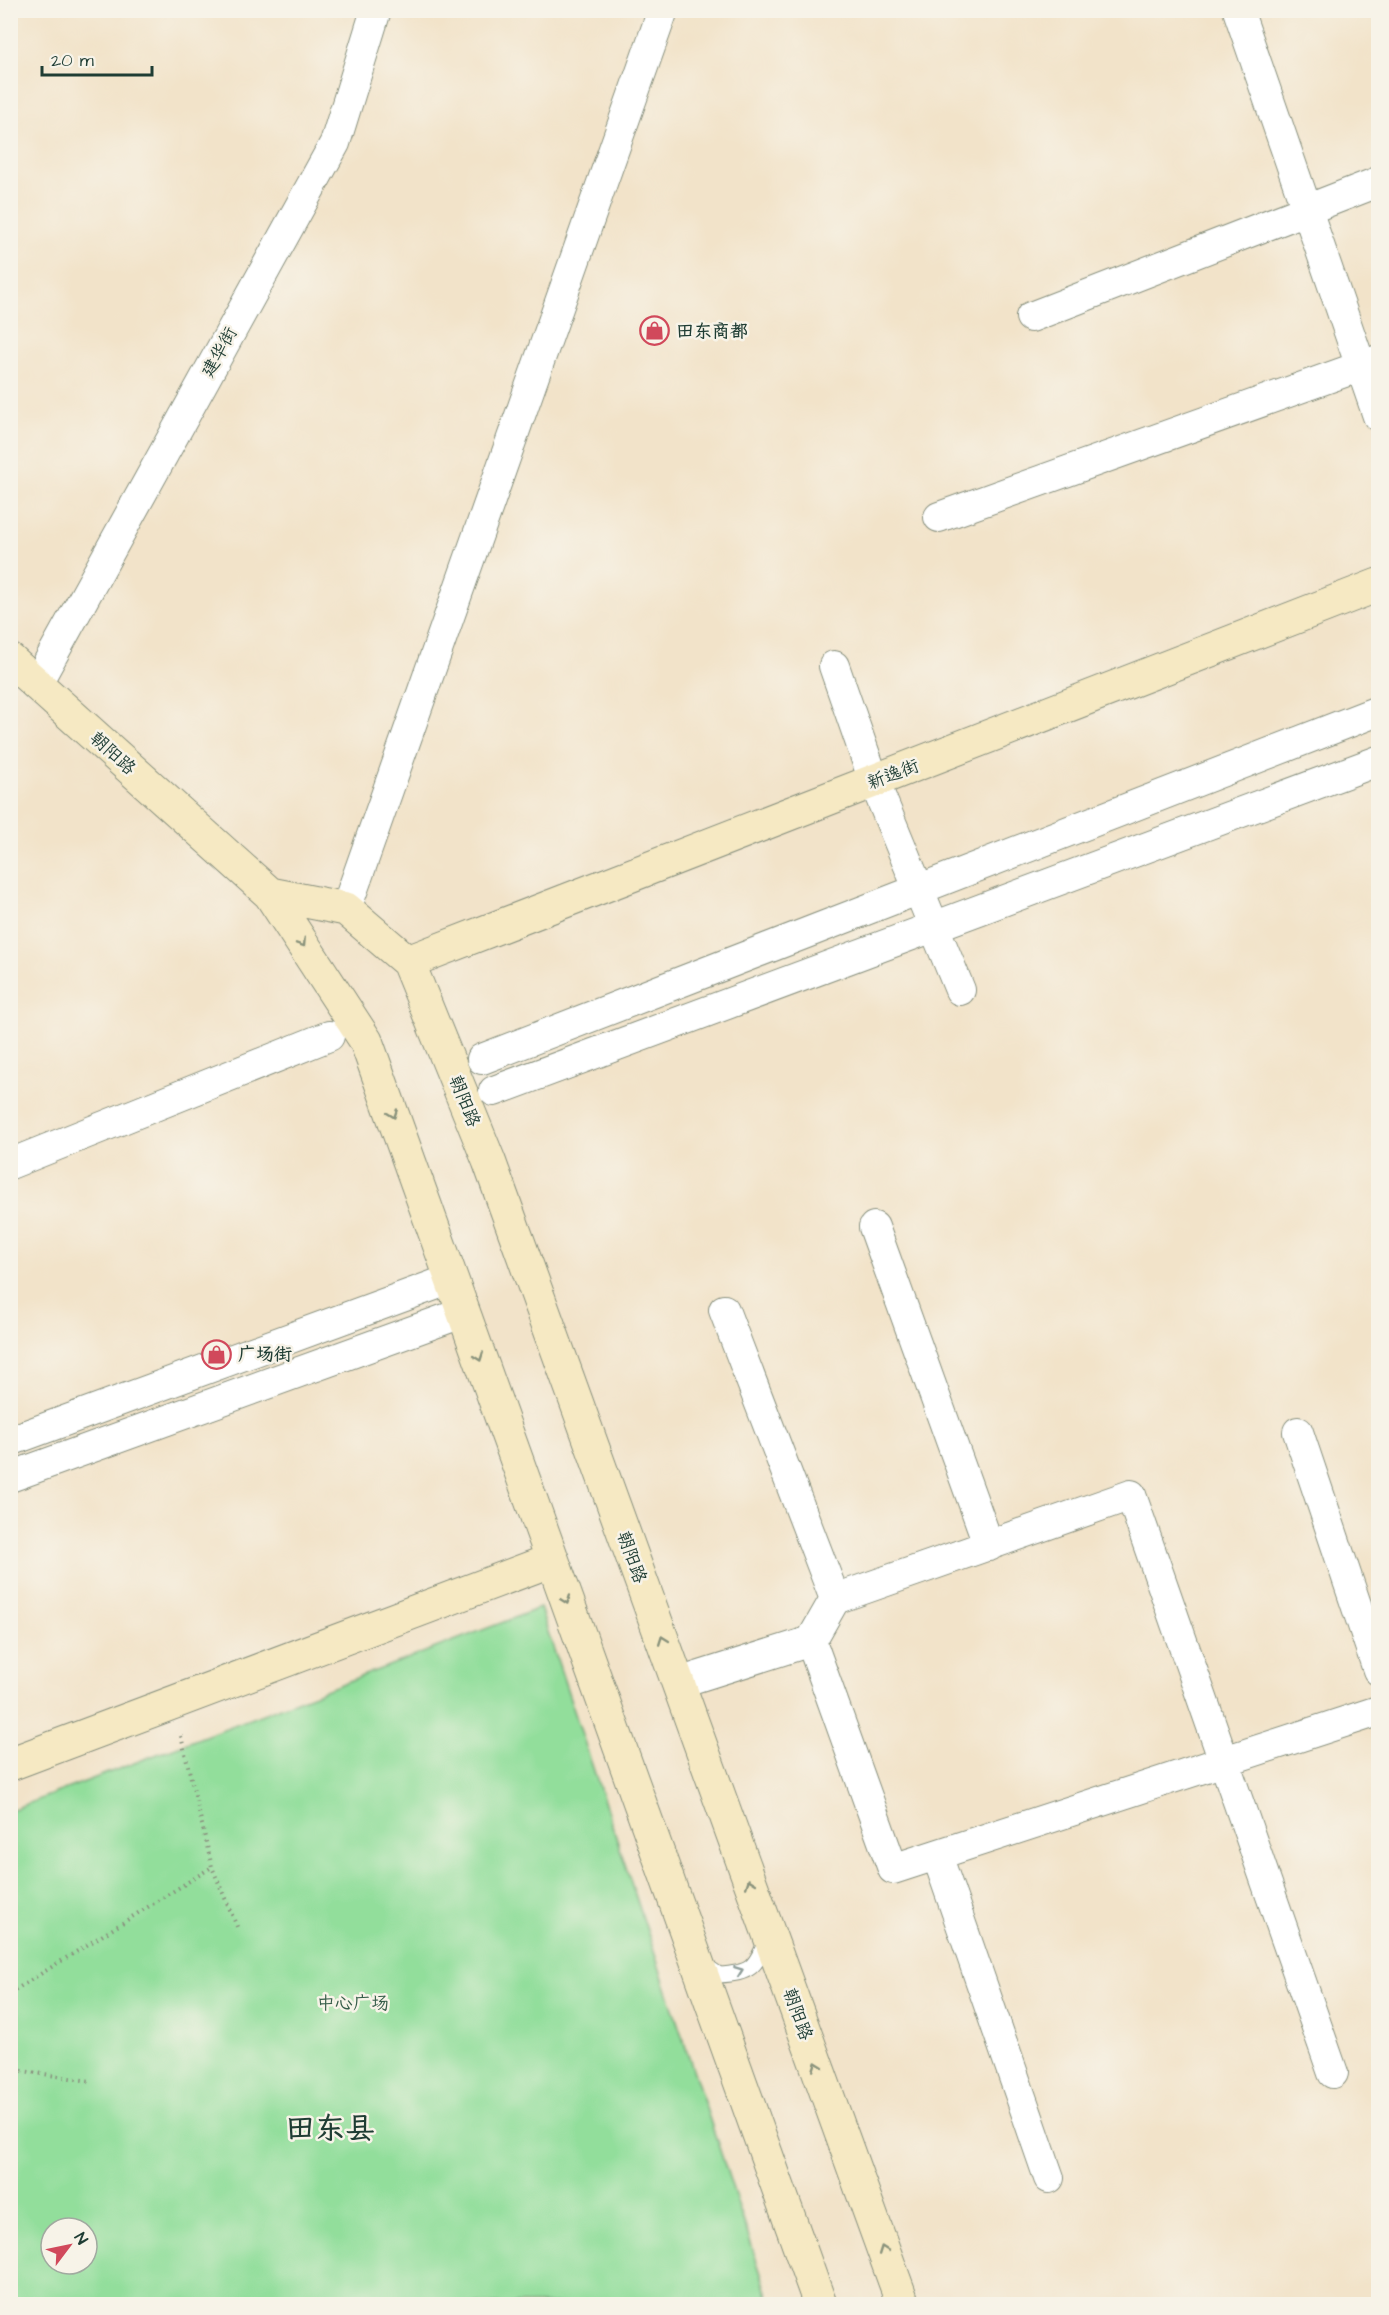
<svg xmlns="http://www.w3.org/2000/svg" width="1389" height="2315" font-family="'Architects Daughter','LXGW WenKai TC',sans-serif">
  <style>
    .green { fill: #92de9b; stroke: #588e68; stroke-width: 1.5; fill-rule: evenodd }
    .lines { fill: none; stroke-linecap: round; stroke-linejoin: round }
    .lane-casing { stroke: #88907e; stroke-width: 17 }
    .street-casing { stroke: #88907e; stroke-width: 32 }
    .secondary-casing { stroke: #88907e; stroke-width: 35 }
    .path { stroke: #88907e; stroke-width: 4; stroke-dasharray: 1.5 4.5; stroke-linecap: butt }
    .lane { stroke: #fff; stroke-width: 15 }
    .street { stroke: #fff; stroke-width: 30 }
    .secondary { stroke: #f6e9c3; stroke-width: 33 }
    .oneway { stroke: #8a937c }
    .oneway2 { stroke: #8f9e9a }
    .labels { text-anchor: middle; stroke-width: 5; stroke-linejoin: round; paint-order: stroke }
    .poi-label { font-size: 18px; font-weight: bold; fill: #1f3d34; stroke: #f7f3e8; text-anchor: start }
    .street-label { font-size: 18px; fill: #1f3d34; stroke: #f7f3e8 }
    .park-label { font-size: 18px; fill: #365d49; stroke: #f7f3e8 }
    .town-label { font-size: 30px; font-weight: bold; fill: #1f3d34; stroke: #f7f3e8 }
  </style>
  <rect width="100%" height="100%" fill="#f7f3e8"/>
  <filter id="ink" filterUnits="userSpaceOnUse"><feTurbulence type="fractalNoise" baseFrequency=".0167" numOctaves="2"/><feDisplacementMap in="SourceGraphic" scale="12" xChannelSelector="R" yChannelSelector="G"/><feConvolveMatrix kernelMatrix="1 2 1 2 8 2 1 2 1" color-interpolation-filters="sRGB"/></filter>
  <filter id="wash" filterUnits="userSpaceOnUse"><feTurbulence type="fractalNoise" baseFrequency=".008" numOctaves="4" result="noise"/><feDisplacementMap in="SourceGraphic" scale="24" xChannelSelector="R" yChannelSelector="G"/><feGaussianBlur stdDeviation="1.35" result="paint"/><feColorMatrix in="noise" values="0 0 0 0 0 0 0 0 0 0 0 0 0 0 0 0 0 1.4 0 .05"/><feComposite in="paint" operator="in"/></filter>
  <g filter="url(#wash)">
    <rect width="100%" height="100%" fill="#f2e3c9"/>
    <!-- green -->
    <path class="green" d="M540,1608L771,2304H11V1810ZM51,2228H87V2264H51Z"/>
  </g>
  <g filter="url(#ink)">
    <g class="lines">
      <defs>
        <path id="lane" d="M703,1964L719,1975C751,1973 755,1968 767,1939"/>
        <path id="street" d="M1238,10L1378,416
          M1031,317L1378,182
          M939,517L1378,360
          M834,666L874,781L960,990
          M37,683L335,143L376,10
          M346,909L663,10
          M482,1059L1378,711
          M494,1091L1378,761
          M10,1164L329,1036
          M874,1227L989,1546
          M724,1310L835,1599
          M1298,1432L1378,1670
          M10,1441L451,1279
          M10,1477L462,1313
          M811,1641L835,1599L1131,1495L1333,2073
          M678,1683L811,1641L893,1869L1378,1711
          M937,1855L1049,2178"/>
        <path id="secondary" d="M10,660L270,894L366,1041L820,2304
          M270,894L346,909L408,962L489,1161L903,2304
          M408,962L1378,585
          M10,1764L552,1560"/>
      </defs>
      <!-- lane casing -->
      <use href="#lane" class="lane-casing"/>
      <!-- street casing -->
      <use href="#street" class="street-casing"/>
      <!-- secondary casing -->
      <use href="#secondary" class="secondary-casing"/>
      <!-- path -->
      <path class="path" d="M181,1736L212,1867L238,1929
        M10,1993L212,1867
        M10,2069L90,2081"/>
      <!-- lane -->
      <use href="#lane" class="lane"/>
      <!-- street -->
      <use href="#street" class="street"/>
      <!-- secondary -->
      <use href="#secondary" class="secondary"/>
    </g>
    <!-- one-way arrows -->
    <defs><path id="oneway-chevron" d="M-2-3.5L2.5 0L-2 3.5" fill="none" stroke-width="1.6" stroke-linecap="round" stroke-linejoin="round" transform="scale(1.5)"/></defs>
    <g class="oneway">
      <use href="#oneway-chevron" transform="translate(302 943) rotate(57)"/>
      <use href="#oneway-chevron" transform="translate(393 1114) rotate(70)"/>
      <use href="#oneway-chevron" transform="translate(479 1357) rotate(70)"/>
      <use href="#oneway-chevron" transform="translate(566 1600) rotate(70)"/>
      <use href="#oneway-chevron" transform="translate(663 1640) rotate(-110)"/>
      <use href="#oneway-chevron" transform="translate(750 1883) rotate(-110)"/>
      <use href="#oneway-chevron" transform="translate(817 2066) rotate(-110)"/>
      <use href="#oneway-chevron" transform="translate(883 2250) rotate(-110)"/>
    </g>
    <use class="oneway2" href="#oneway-chevron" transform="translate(739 1971) rotate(-20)"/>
  </g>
  <!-- icons -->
  <defs>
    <symbol id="shop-ring" viewBox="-11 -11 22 22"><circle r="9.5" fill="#f7f3e8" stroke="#d1495b" stroke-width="1.5"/><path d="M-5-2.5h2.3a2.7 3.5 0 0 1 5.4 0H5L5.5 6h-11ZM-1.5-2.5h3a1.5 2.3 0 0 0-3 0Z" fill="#d1495b"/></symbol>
  </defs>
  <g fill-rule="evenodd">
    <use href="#shop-ring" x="638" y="314" width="33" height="33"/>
    <use href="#shop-ring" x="200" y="1338" width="33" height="33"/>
  </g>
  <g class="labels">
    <!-- poi labels -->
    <g class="poi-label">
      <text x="676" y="337">田东商都</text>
      <text x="238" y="1360">广场街</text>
    </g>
    <!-- street labels -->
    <g class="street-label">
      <text transform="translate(219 352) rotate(-61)" y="6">建华街</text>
      <text transform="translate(113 753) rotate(42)" y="6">朝阳路</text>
      <text transform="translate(893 774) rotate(-21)" y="6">新逸街</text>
      <text transform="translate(465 1101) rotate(68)" y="6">朝阳路</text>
      <text transform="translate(632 1557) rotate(70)" y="6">朝阳路</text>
      <text transform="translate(798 2014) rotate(70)" y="6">朝阳路</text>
    </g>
    <!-- park labels -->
    <g class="park-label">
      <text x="353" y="2009">中心广场</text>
    </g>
    <!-- town labels -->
    <g class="town-label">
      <text x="330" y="2138">田东县</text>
    </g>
  </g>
  <!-- margin -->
  <rect width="1389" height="2315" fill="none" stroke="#f7f3e8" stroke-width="36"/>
  <!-- north arrow -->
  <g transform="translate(69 2246) rotate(58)"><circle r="28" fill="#f7f3e8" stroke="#a1aaa0" stroke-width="1.5"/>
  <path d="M0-4.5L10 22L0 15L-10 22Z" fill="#d1495b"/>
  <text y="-9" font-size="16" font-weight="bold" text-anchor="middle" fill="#1f3d34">N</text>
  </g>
  <!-- scale -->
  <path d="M42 66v9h110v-9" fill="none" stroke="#1f3d34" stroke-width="3"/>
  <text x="51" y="66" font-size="18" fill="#1f3d34" stroke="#f7f3e8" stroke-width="4.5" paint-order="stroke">20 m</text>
</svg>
